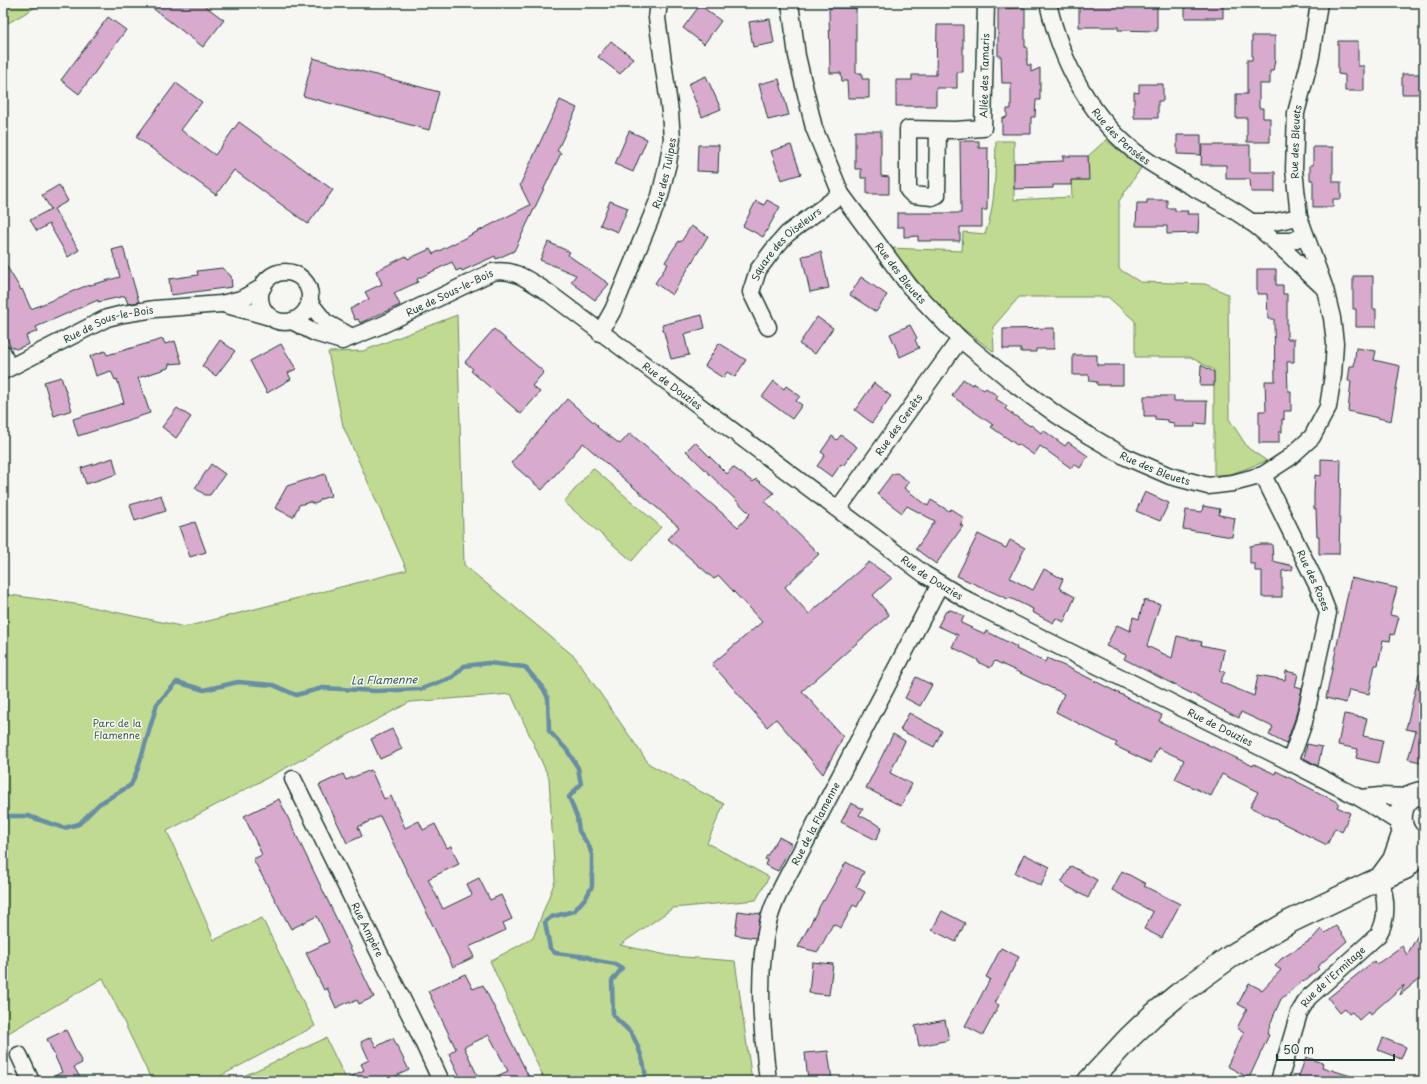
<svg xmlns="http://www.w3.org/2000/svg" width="1427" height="1084" font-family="'Playpen Sans',sans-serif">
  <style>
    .green { fill: #c0da91; stroke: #708c62 }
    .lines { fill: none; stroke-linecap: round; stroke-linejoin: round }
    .stream { stroke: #678ea5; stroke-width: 4.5 }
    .building { fill: #d7aace; stroke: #1f3d34 }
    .street-casing { stroke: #1f3d34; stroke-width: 19 }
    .secondary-casing { stroke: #1f3d34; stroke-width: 25 }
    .street { stroke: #f6f6f2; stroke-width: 16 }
    .secondary { stroke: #f6f6f2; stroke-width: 22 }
    .labels { text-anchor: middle; stroke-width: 3; stroke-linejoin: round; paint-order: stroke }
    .street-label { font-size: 10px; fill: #1f3d34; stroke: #f6f6f2 }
    .park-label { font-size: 10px; fill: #3f5c47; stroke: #f6f6f2 }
    .water-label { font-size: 11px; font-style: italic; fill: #37585a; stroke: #f6f6f2 }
  </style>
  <rect width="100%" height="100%" fill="#f6f6f2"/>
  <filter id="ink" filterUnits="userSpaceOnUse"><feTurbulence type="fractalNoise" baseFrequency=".025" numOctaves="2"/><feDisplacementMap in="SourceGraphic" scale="8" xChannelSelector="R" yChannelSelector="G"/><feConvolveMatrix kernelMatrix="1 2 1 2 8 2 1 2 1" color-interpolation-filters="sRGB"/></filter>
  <g filter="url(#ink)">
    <!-- green -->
    <path class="green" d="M3,3H43L3,26Z
      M1106,140L1141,168L1119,201V269L1140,282L1205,284L1228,294L1229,419L1248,448L1267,461L1231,474L1214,475V370L1190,357H1135V321L1108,297H1019L993,327L994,352L957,324L932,299L890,248L962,251L963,232L985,234C996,206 995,171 996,141H1014V200L1072,197L1071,180H1088V156Z
      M457,315L464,565L575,657L649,764L724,804L707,843L769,877L756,900L673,908L620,945L671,956L735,961L752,1081H545L490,961L533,938L555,881L549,778L511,694L410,702L167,831L214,940L262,918L315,1026L211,1081H152L103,978L3,1036V594L82,605L185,627L407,570L343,426L328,352L363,351Z
      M593,468L661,527L632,561L564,502Z
      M326,1038L347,1081H233Z"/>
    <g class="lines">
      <!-- stream -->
      <path class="stream" d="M3,819L10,816H28L64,828L79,824L99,804L131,785L138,768L157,704L177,682L204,690L238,682L273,685L296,695L323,688L376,691L421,689L453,677L464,666L488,663L525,667L543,688L548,698L549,731L567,750L578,768L581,784L569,797L577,817L579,831L589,846L592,855V886L587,896L574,911L551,917L545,922L550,948L555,953L588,957L597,961L615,964L622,968L612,981L613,1015C618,1021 626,1027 631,1033C638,1043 646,1068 646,1081"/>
    </g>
    <!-- building -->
    <path class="building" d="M146,3H201L224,20L203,47Z
      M1079,3L1157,5V31L1118,30V27H1079Z
      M1185,3H1223V18H1185Z
      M700,5L721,21L704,44L683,28Z
      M829,8H856V73H862V79H869V98H848L847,81H842L841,73H830Z
      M1025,8V47H1027V65H1031V72L1040,68V100H1036L1035,117H1031V134H1002V118L1007,117V109H1011V83H1002L1001,56H998V9Z
      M108,17L126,30L79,94L61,80Z
      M770,19L774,43L753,47L749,22Z
      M937,25H963V72H957V88H936V106H896V80H912V75H936Z
      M1252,36H1275V60L1273,71H1270V84H1259V108H1263V118H1270V142H1247V118H1236V94H1247V60H1252Z
      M611,41L633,58L620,74L598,57Z
      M1338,41H1358V66H1364V91H1345V75L1338,74Z
      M313,58L439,92L429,130L303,96Z
      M1402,74H1424V88L1420,89V94H1402Z
      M706,76L721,109L702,117L688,84Z
      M779,79L789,115L768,120L759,84Z
      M176,83L202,102L181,130L215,155L239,122L333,190L308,224L234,170L216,195L136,137Z
      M1139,84H1163V101H1158V118H1134V92L1139,93Z
      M560,100L577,108L557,151L561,153L514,251L496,259L495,256L462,271L461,269L456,271L452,262L417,279L418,282L394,293L400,305L360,323L358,319L355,320L350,309L369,299L365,292L382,284L376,271L406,256L408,259L430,249L433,254L530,205L520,185Z
      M629,131L647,139L633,172L615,164Z
      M855,131H881V176L889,177V194H867V178H861V169H855Z
      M1177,135H1201V155L1177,154Z
      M960,141H979V148H988L987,210H982V227H960V241H918V236L904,237V227H897V213H961Z
      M698,145H719L718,172L697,171Z
      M791,145L801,174L781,180L771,151Z
      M1202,145H1250V172H1275V192H1251L1250,179H1226V165H1201Z
      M1313,147H1333V182H1341V199H1333V207H1313V180H1310V165H1313Z
      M1063,156H1088L1089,180H1071V185H1053V188L1014,189V163L1063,161Z
      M59,185L68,201L54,209L79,250L68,257L49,224L37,231L30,220L51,209L42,195Z
      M767,200L780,207L763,237L743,226L756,201L764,205Z
      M1147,200H1167V208H1175V211H1188L1187,214H1199L1198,233L1167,234V226H1136L1137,203H1147Z
      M610,201L628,208L618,232L600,225Z
      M691,226L708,236L672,295L655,283L668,264L665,262L674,248L679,241L681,242Z
      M548,242L570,252L568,255L609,284L595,300L571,282L576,275L540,260Z
      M123,247L139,302L128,304L125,296L98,302V300L36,327L38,331L26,336L29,344L16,349L10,346L3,328V260L21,290L22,289L31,309L83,287L120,277L112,250Z
      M821,252L829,288L810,292L802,256Z
      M222,268L231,276L232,287L171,295L169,279L198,275L197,271Z
      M1257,269H1276V285H1283V294H1287V339H1294V362H1287L1288,391H1291V411H1284V420L1282,419V432H1279V443H1259V411H1266L1265,381H1275L1274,319H1268L1267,294H1257Z
      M1353,276H1373V309H1376V327H1356V309H1353Z
      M861,277L887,295L876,312L850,295Z
      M702,315L705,328L684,334L689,355L671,359L662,325Z
      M817,317L833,328L815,354L799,344Z
      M910,325L917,338L915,340L919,348L900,357L890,334Z
      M1054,328V349H1036V352H1021V349H1003V329Z
      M494,329L544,372L532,386L540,392L521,414L471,371L473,369L465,362Z
      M163,339L165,344L175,341L182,363L169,364L168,368L138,378L150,413L78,436L73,419L124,403L117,379L115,380L111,371L96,376L90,356L105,351L107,355Z
      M220,340L235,351L216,376L202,366Z
      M719,343L746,360L735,377L727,372L723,378L705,366Z
      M281,344L296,369L288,373L291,379L267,393L250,361Z
      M1356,348L1376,351L1374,360L1400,366L1391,421L1348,411L1351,381H1348L1350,366H1354Z
      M1073,355H1097V365H1123V385H1097V382L1090,381L1089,375H1073Z
      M1201,365L1214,372V386H1200Z
      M61,377L72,410L54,416L44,382Z
      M963,379L972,385L973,383L984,390L986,388L998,396L996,399L1007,406L1005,409L1030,426L1031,425L1041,433L1043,430L1065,446L1068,442L1088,456L1080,468L1074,464L1071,468L1040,446L1034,455L1018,444L1017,445L991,427L993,425L952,396Z
      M774,381L784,389L786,386L800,396L796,401L802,405L792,419L762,397Z
      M874,383L891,396L872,423L855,410Z
      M1144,396H1174V401H1207L1206,424L1195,423V427H1174V423L1168,422V420L1155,419V416H1144Z
      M567,399L598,426L597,427L620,444L630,433L738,527L750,514L686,451L695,442L727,474L733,467L753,482L756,479L774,493L765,501L819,554L785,587L809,614L869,562L892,578L873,595L889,615L802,691L843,737L823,774L776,719L767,727L712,664L762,622L719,576L714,579L668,539L679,527L583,443L542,490L511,463Z
      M177,408L191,417L176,438L162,427Z
      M841,435L857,447L843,466L841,464L832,477L817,466L825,455L821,452L832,436L837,440Z
      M113,458L117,474L86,484L81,468Z
      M1321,459L1341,460L1339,554H1319V536H1317L1316,509H1314V493L1315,475L1321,476Z
      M211,464L225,474L210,495H205L195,488Z
      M897,473L909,482L904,488L928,506L931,500L949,511L951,509L964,518L960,525L963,526L936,564L916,549L935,521L907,506L902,513L877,494L892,474Z
      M325,474L331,496L321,499L319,502L314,504L310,502L299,505L293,517L275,508L287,486Z
      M1145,492L1169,503L1160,521L1136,511Z
      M161,495L166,511L135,521L130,505Z
      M1203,506L1220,509L1219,515L1235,518L1232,537L1183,529L1186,510L1202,512Z
      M195,522L206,552L190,557L179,527Z
      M978,534L1006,548L1010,540L1025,548L1010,578L1033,590L1044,569L1063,579L1059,588L1075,597L1064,622L1056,618L1053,623L1032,612L1033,609L1010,598L1008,599L957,576Z
      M1261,544H1272L1273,561L1293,566L1292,570L1282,571V597H1262V571H1255V564H1250V546Z
      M1351,578L1397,588L1390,615L1399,617L1394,635L1391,634L1390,641L1383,640L1378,665H1375L1369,694L1349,690L1346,703L1326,698Z
      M1144,600L1160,604L1147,646L1172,658L1177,636L1202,642L1201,645L1224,650L1220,670L1225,672L1220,682L1254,696L1258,675L1285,680L1286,671L1298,674L1295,687L1302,689L1295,719L1286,744L1269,735L1273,727L1241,712L1239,718L1124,659L1126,655L1106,646L1117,625L1130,631L1133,617L1139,619Z
      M951,610L964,616L961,623L985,634L986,631L1017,647L1016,649L1045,662L1047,658L1071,669L1162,715L1159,721L1171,727L1253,766L1254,764L1275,774L1276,771L1339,803L1337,807L1350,813L1342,832L1335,828L1327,845L1250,807L1258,792L1222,774L1211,796L1175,779L1184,760L1158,748L1151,763L1115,746L1117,743L1056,712L1064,694L995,661L990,668L978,662V660L952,647L958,635L938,626L946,611Z
      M1419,674H1424V763L1408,759L1416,731L1406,729Z
      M916,677L932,685L920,706L905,698Z
      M909,713L942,731L934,747L900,730Z
      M1344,714L1367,718L1363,736L1383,740L1378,763L1356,758L1358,749L1338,745Z
      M392,729L402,749L380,759L371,739Z
      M893,734L905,741L890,773L912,784L901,806L866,788Z
      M1307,744L1322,747L1318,766L1304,758Z
      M371,770L384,799L391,796L405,828L419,821L423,830L435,824L447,848L451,846L459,864L428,879L443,909L472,895L467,884L479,878L490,900L501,895L512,919L503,923L506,930L469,947L474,957L453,967L380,816L358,827L362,836L347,843L319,785L343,774L346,780Z
      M279,799L374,997L359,1004L357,1000L351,1003L350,1001L336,1008L327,988L324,990L306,953L329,942L317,916L291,929L253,859L262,855L244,816Z
      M851,803L863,809L859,815L882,827L876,840L841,822Z
      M779,837L792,844L778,871L765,865L767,860L765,859Z
      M1024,854L1050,867L1041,886L1015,873Z
      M846,862L864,872L856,887L865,892L857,907L853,905L841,928L833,924L818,952L798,947L823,900L824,901Z
      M1071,866L1097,880L1088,898L1061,883Z
      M1122,871L1146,884L1144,886L1180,904L1162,938L1144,929L1153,912L1112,890Z
      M738,911L761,914L756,938L735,935Z
      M942,911L965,923L956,942L932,930Z
      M1424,924V975L1400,995L1404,985L1371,1014L1369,1011L1359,1020L1352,1012L1349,1014L1345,1009L1340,1013L1328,998L1374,961L1377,964L1402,946L1407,955Z
      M1336,926L1347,941L1317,967L1319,969L1303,982L1302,981L1281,999L1273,1017L1267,1034L1269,1035L1249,1078L1227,1066L1244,1032L1237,1028L1247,1009L1238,1004L1249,983L1262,990L1281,970L1275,966L1281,959L1312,939L1321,929L1325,933Z
      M1001,948L1019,957L995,1003L999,1005L983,1035L965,1026L990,979L986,977Z
      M812,962L833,964L829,995L809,993Z
      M465,974L473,989L483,985L529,1077L520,1081H486L508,1071L489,1035L464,1047L480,1081H462L449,1054L456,1049L428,991Z
      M945,1020L949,1040L919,1046L915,1026Z
      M66,1030L82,1063L74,1067L82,1081H45L62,1072L47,1039Z
      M371,1037L376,1047L393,1038L409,1070L385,1081H342L364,1070L361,1064L369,1060L361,1042Z
      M1383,1038L1406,1047L1401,1059L1378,1050Z
      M828,1051L832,1080L808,1081L805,1053Z
      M1306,1057L1323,1063L1322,1067L1357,1078L1356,1081H1297Z"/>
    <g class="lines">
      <defs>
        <g id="street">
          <path id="s1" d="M790,3L797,56L814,128L841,194L910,287L960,339L1016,385L1057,415L1088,435L1126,457L1170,476L1208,486L1233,483L1263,475L1289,458L1312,437L1328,407L1333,375L1335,343L1332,318L1325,289L1299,217L1294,169L1296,113L1311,56L1319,3"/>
          <path id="s2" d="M1048,3C1061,62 1091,120 1142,157C1176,181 1217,197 1251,222C1277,241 1299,265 1323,287"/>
          <path id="s3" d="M938,130L937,195L932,197L913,195L908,190V129L955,130L983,128L986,3"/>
          <path d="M1250,222H1274L1299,217"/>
          <path d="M1275,241H1292L1305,235"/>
          <circle cx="285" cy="297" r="25"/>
          <path d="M310,303L325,322L352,337"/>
          <path d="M223,304L270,317"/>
          <path id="s4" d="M292,321L315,333L342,341L382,325L492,272C514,268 528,280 546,291L924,574L972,603L1290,762L1360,798L1400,823"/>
          <path id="s5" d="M768,327L751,292L758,270L773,250L787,234L841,194"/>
          <path id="s6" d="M600,333L613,310L660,196L668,163L672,139L670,112L657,18L659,3"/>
          <path d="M3,353L8,368"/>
          <path id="s7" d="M3,371L107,318L123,314L155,309L221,304L241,299L263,287"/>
          <path id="s8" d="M1263,475L1318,587L1328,613L1304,722L1290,762"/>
          <path id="s9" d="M838,509L960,339"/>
          <path id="s10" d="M293,779L416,1027L441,1081"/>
          <path d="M1360,798L1380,796L1411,797"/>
          <path d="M19,1055L31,1081"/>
          <path id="s11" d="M768,1081C762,1029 756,975 768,923C774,898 789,874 801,851L940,584"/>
          <path id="s12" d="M1279,1081L1299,1013L1308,998L1378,935C1389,918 1386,897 1380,879"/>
        </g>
        <path id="secondary" d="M1424,793C1393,793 1393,842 1424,844
          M1380,879L1394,860L1404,832
          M1089,1081L1129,1038L1152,1016L1179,994L1230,957L1289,922L1368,884L1405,868L1424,848"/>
      </defs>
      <!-- street casing -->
      <use href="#street" class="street-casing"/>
      <!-- secondary casing -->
      <use href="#secondary" class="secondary-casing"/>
      <!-- street -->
      <use href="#street" class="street"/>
      <!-- secondary -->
      <use href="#secondary" class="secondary"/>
    </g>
  </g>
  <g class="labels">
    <!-- street labels -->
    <g class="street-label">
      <text dy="4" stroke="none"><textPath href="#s3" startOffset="285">Allée des Tamaris</textPath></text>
      <text dy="4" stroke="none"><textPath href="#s2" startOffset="155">Rue des Pensées</textPath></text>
      <text dy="4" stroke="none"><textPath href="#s1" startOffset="1102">Rue des Bleuets</textPath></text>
      <text dy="4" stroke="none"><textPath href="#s6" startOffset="173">Rue des Tulipes</textPath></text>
      <text dy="4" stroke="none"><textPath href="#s5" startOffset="100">Square des Oiseleurs</textPath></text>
      <text dy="4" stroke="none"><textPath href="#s1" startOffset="298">Rue des Bleuets</textPath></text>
      <text dy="4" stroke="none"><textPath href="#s4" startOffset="172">Rue de Sous-le-Bois</textPath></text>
      <text dy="4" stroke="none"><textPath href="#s7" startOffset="116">Rue de Sous-le-Bois</textPath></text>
      <text dy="4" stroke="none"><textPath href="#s4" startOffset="436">Rue de Douzies</textPath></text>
      <text dy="4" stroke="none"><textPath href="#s9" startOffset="104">Rue des Genêts</textPath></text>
      <text dy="4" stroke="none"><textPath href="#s1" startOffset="622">Rue des Bleuets</textPath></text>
      <text dy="4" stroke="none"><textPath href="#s4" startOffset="759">Rue de Douzies</textPath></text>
      <text dy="4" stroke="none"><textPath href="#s8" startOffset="117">Rue des Roses</textPath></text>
      <text dy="4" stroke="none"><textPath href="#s4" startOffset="1084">Rue de Douzies</textPath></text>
      <text dy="4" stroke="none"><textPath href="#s11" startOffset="269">Rue de la Flamenne</textPath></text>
      <text dy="4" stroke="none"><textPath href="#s10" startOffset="168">Rue Ampère</textPath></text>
      <text dy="4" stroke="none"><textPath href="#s12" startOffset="121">Rue de l'Ermitage</textPath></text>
    </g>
    <!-- park labels -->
    <g class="park-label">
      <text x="117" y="727">Parc de la<tspan x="117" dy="12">Flamenne</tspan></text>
    </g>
    <!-- water labels -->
    <g class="water-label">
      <text transform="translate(384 680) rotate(-1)" y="4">La Flamenne</text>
    </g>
  </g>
  <!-- margin -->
  <rect width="1427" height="1084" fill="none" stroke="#f6f6f2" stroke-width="16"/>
  <rect x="8" y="8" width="1411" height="1068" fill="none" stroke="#1f3d34" stroke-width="1.5" filter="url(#ink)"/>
  <!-- scale -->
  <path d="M1277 1054v6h117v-6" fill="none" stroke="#1f3d34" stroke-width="2"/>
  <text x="1283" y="1054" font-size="12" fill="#1f3d34" stroke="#f6f6f2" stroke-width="3" paint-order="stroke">50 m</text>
</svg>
